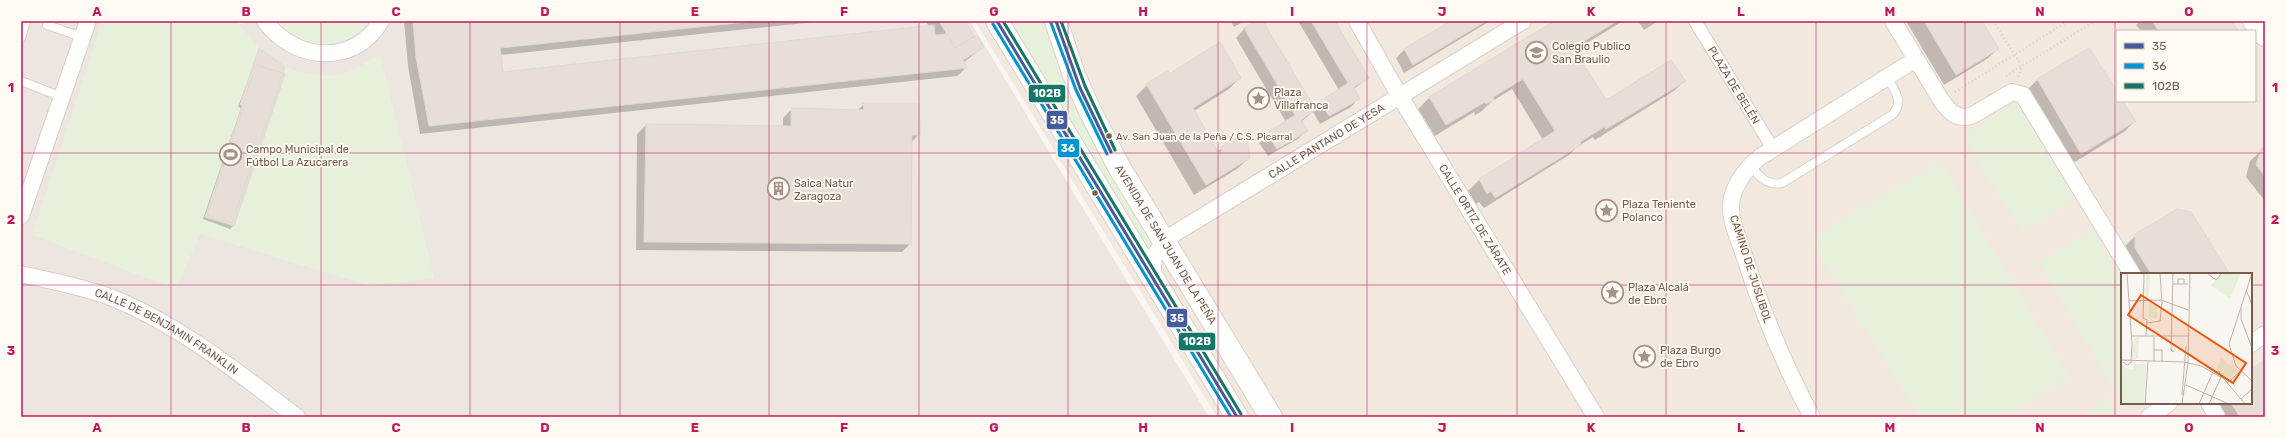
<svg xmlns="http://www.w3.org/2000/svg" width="2286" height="438" font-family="Rubik,sans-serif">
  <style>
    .residential { fill: #f2e8de; fill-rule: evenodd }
    .industrial { fill: #ede5e0 }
    .green { fill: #e7f0db }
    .shadow { fill: #0003; fill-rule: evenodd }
    .building { fill: #e6ded7; stroke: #e2d8d2 }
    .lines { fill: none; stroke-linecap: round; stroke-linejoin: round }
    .service-casing { stroke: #d7d1cb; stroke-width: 10 }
    .pedestrian-casing { stroke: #d7d1cb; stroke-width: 14 }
    .minor-casing { stroke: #d7d1cb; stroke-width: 18 }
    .secondary-casing { stroke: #d9d2cb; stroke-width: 24 }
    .path { stroke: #dcd5d0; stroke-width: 2.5; stroke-dasharray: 1 3; stroke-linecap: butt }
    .service { stroke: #fefefd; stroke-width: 8 }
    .pedestrian { stroke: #fefefd; stroke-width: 12 }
    .minor { stroke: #fefefd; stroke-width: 16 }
    .secondary { stroke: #fefefd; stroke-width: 22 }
    .bus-1-casing { stroke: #fffaf3; stroke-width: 6 }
    .bus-2-casing { stroke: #fffaf3; stroke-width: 6 }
    .bus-3-casing { stroke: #fffaf3; stroke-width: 6 }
    .bus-1 { stroke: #435c9e; stroke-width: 3 }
    .bus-2 { stroke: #0293d1; stroke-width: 3 }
    .bus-3 { stroke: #147668; stroke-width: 3 }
    .grid { fill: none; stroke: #c2185b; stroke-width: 1; stroke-opacity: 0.55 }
    .bus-dot { fill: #7a5c4d; stroke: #fffaf3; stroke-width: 1.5 }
    .labels { text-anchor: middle; stroke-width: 3.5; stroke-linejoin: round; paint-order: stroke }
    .bus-label { font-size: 10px; fill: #7a5c4d; stroke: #fffaf3; text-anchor: start }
    .poi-label { font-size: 11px; fill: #7a5c4d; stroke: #fffaf3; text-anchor: start }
    .street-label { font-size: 11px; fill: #7a5c4d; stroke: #fffaf3 }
    .inset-road { fill: none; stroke: #c2b3aa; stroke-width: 1 }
    .view { fill: #e8590c; fill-opacity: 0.15; stroke: #e8590c; stroke-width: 2 }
    .inset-edge { fill: none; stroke: #7a5c4d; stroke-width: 2 }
    .line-badge { stroke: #fffaf3; stroke-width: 1.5 }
    .badge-label { font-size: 11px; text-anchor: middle; font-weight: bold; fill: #fff }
    .neatline { fill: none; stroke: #c2185b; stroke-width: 1.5 }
    .grid-label { font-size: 13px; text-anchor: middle; font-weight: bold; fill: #c2185b }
  </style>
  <rect width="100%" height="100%" fill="#f9f5f0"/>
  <!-- residential -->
  <path class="residential" d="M975,21H2265V417H1217ZM2117,31H2255V101H2117ZM2122,274H2251V403H2122Z"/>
  <!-- industrial -->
  <path class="industrial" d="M21,21H194L239,24L264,21H970L1209,417H21Z"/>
  <!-- green -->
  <path class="green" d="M102,21H237C259,49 280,72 318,75C326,76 337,76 345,73C357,69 368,61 380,54L434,278L370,286L200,234L176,289L32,235Z
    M276,21H370C341,54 304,52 276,21Z
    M1004,21H1047L1153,239L1142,253Z
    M2016,103L2075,199L2022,232L1963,136Z
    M1940,162L2069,376L2002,417H1920L1810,239Z
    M2092,230L2122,279V402L2039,263Z
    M2108,397L2120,416L2080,417Z"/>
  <!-- shadow -->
  <path class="shadow" d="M404,21H824L500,55L502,73L929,27L926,21H964L974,38L983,47L963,63L966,68L957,76L420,134L408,66Z
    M1231,21H1244L1234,27Z
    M1259,21H1262L1314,109L1339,90L1298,21H1334L1368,78L1354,89L1359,98L1351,107L1320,124L1313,112L1301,122L1306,131L1298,139L1268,156L1259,143L1286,122L1236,38L1244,29ZM1306,115V117L1297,123L1296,121Z
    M1451,21H1490L1404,73L1396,58L1404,50Z
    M1556,21H1623L1574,51L1605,102L1685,80L1674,91L1595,140L1593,137L1577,147L1569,155L1484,208L1479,202L1476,204L1468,191L1479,180L1543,140L1512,89L1491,102L1482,111L1475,115L1474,112L1435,136L1418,109L1429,98Z
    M1638,21H1658L1644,30Z
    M1906,21H1981L1998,49L1987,59L1944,85Z
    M2141,21H2230L2238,31H2141L2136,25Z
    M259,50L284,75L233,226L230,229L203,219L241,108L238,107Z
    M1168,76L1240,78L1229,89L1194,111L1217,152L1222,148L1249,158L1237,169L1194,195L1136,96L1147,85Z
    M2038,79L2117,93V101H2122L2135,121L2124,132L2070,165L2027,90Z
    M864,104L918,135L911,143L910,244L902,252L636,250L637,134L646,125L783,127V118L792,109L857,111Z
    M2265,147V201L2246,177L2250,161Z
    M2136,235L2229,274H2134L2124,259L2125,246Z
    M2265,361V417H2222L2217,403H2251V371Z"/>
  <!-- building -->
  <path class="building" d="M413,21H755L500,48L503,72L934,25L935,35L947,34L955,48L977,35L984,47L963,60L967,68L429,126L416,57Z
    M939,21H965L974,36L955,48Z
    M1257,21H1263L1316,110L1301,119L1308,131L1277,149L1267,133L1295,115L1244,28Z
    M1311,21H1335L1369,78L1354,87L1360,99L1329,116L1320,101L1348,83Z
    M1450,21H1486L1413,65L1404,49Z
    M1554,21H1617L1573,48L1606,100L1671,60L1686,81L1606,129L1604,127L1580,142L1581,145L1495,198L1491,191L1487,194L1479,179L1555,131L1523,79L1493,97L1494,100L1486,104L1485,102L1446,125L1429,97Z
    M1924,21H1982L1999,49L1956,75Z
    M2152,21H2231L2239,31H2159Z
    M1220,42L1241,78L1193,108L1219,153L1222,151L1221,147L1246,132L1250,158L1206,185L1146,84L1168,70L1169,74Z
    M259,48L285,67L232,223L207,215L244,106L240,105Z
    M2089,48L2117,91V101H2123L2136,121L2081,154L2037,79Z
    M256,65L285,74L234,226L205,217Z
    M863,103H919L920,135H912L911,244L644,242L646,124L791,126V108L864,110Z
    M2265,146V176L2256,165L2261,149Z
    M2177,209L2191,212L2230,274H2151L2135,248V234Z
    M2265,360V417H2240L2231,403H2251V369Z"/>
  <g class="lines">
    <defs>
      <path id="service" d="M47,25L82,37
        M21,38L26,21
        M21,81L62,97
        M1751,165C1758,176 1767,186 1782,183L1892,115C1905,102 1894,89 1887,77"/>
      <g id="pedestrian">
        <path id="s1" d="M1695,21L1773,149"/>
      </g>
      <g id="minor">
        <path d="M265,21C294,61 354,67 381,21"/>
        <path id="s2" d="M1357,21L1399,95L1596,417"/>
        <path d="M1893,21L1941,100C1949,112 1958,121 1973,115L2012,92L2023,95L2132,274"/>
        <path d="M21,216L88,21"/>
        <path id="s3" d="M21,274C51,281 93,289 120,301C185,329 241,375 297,417"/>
        <path id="s4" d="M1152,276L1154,257L1164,240L1523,21"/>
        <path d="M2251,344L2265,334"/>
        <path d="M2209,403L2217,417"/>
        <path d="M1812,417C1784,365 1762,311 1744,255C1739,239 1730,222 1731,205C1732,187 1746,168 1760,157L1916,59"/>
        <path d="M2149,417L2169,403"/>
      </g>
      <g id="secondary">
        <path d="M997,21L1237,417"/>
        <path id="s5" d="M1056,21L1074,75L1090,111L1119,167L1271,417"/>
        <path d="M2254,21L2265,35"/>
      </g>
    </defs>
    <!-- service casing -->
    <use href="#service" class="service-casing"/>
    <!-- pedestrian casing -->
    <use href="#pedestrian" class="pedestrian-casing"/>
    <!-- minor casing -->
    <use href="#minor" class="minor-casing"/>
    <!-- secondary casing -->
    <use href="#secondary" class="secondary-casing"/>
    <!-- path -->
    <path class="path" d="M1993,21L2022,66L2018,79
      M2006,76L2095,21
      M1955,92L2068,21"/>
    <!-- service -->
    <use href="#service" class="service"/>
    <!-- pedestrian -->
    <use href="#pedestrian" class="pedestrian"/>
    <!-- minor -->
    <use href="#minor" class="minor"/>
    <!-- secondary -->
    <use href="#secondary" class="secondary"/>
    <defs>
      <path id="bus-1" d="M997,21L1237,417
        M1056,21L1080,88L1111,152"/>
      <path id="bus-2" d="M1051,23L1076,90L1107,154
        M993,24L1231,417"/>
      <path id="bus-3" d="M1003,21L1241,414
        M1061,21L1085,86L1115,150"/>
    </defs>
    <!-- bus-1 casing -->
    <use href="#bus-1" class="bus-1-casing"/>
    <!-- bus-2 casing -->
    <use href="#bus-2" class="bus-2-casing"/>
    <!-- bus-3 casing -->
    <use href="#bus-3" class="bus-3-casing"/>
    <!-- bus-1 -->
    <use href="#bus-1" class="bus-1"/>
    <!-- bus-2 -->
    <use href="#bus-2" class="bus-2"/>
    <!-- bus-3 -->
    <use href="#bus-3" class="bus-3"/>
  </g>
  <!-- grid -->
  <path class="grid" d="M171,21V417M321,21V417M470,21V417M620,21V417M769,21V417M919,21V417M1068,21V417M1218,21V417M1367,21V417M1517,21V417M1666,21V417M1816,21V417M1965,21V417M2115,21V417M21,153H2265M21,285H2122M2251,285H2265"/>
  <!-- icons -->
  <defs>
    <symbol id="school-ring" viewBox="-11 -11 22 22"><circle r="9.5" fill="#fffaf3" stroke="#a69286" stroke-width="1.5"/><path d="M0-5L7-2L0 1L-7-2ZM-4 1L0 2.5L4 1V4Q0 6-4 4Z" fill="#a69286"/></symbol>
    <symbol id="sight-ring" viewBox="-11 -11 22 22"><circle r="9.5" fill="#fffaf3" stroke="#a69286" stroke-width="1.5"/><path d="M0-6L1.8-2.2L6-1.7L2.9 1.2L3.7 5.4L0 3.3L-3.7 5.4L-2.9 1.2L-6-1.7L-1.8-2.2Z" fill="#a69286"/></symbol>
    <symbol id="stadium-ring" viewBox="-11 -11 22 22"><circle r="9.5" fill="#fffaf3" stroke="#a69286" stroke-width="1.5"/><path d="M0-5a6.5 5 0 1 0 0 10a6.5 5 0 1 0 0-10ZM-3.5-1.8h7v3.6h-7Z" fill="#a69286"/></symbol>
    <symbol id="building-ring" viewBox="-11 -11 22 22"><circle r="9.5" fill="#fffaf3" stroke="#a69286" stroke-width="1.5"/><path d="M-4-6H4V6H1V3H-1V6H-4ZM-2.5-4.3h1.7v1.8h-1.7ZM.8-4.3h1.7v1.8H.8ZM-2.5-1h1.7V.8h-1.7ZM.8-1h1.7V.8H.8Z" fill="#a69286"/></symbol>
  </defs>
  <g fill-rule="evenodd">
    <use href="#school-ring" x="1524" y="40" width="25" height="25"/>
    <use href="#sight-ring" x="1246" y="86" width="25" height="25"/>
    <use href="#stadium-ring" x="218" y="142" width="25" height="25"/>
    <use href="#building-ring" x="766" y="176" width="25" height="25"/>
    <use href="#sight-ring" x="1594" y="198" width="25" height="25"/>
    <use href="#sight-ring" x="1600" y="280" width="25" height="25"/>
    <use href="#sight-ring" x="1632" y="344" width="25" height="25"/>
  </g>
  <!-- markers -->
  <g class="bus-dot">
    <circle cx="1109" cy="136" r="3.5"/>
    <circle cx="1095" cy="193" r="3.5"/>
  </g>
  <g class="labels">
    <!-- bus labels -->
    <g class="bus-label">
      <text x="1116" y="140">Av. San Juan de la Peña / C.S. Picarral</text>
    </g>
    <!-- poi labels -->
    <g class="poi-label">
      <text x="1552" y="50">Colegio Publico<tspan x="1552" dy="13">San Braulio</tspan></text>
      <text x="1274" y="96">Plaza<tspan x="1274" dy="13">Villafranca</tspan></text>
      <text x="246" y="153">Campo Municipal de<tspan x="246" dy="13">Fútbol La Azucarera</tspan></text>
      <text x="794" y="187">Saica Natur<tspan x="794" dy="13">Zaragoza</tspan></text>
      <text x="1622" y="208">Plaza Teniente<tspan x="1622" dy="13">Polanco</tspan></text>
      <text x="1628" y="291">Plaza Alcalá<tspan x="1628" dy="13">de Ebro</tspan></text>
      <text x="1660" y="354">Plaza Burgo<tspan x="1660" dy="13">de Ebro</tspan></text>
    </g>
    <!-- street labels -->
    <g class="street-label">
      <text dy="4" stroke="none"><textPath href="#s1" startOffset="75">PLAZA DE BELÉN</textPath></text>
      <text dy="4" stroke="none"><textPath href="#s4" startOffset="229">CALLE PANTANO DE YESA</textPath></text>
      <text dy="4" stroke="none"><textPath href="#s2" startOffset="231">CALLE ORTIZ DE ZÁRATE</textPath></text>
      <text dy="4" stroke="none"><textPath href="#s5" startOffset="250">AVENIDA DE SAN JUAN DE LA PEÑA</textPath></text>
      <text transform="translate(1751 269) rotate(72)" y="4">CAMINO DE JUSLIBOL</text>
      <text dy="4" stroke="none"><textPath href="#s3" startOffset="158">CALLE DE BENJAMIN FRANKLIN</textPath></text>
    </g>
  </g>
  <!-- overview -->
  <g transform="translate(2121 273)">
    <rect width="131" height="131" fill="#f9f5f0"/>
    <path d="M25,0H29L28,26H24ZM102,0H120L109,26L90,12ZM28,31L36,32V45H28ZM14,64H18L17,86H12L10,82ZM100,84L109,93L112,92L117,98L106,107L100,98L96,96ZM0,90L4,95L12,96L13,91H25L23,131H0Z" fill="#e7f0db"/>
    <path class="inset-road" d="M23,0L22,45L26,47L25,63M41,0H69M86,0L95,7L101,0M131,0L108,71L115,93L131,108M52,11H67M57,11V6H63V11M125,17L131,31M7,28L40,27L67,37M120,35V46L131,75M26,50L39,48L41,29L39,0M10,63H67M33,77H41V88M50,77L52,79V77H50L52,0M0,87L63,89L80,93L103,106L124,131M33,88V64M2,89L6,92L10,90L11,72L6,0M106,110L120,98M65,112L108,131M61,122L65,73M120,126L131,116M24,131L27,89M61,131L67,90L69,0M78,131L91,101L98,98L100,104L88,131"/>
    <path class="view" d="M20,22L125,90L112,110L7,42Z"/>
    <rect width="131" height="131" class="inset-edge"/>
  </g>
  <g class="line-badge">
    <rect x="1028" y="84" width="38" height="19" rx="4" fill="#147668"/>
    <rect x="1046" y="110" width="22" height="20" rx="4" fill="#435c9e"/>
    <rect x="1057" y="138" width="23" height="20" rx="4" fill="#0293d1"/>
    <rect x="1166" y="308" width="22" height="20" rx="4" fill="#435c9e"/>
    <rect x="1178" y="332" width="38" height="19" rx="4" fill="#147668"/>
  </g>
  <g class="badge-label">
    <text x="1047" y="97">102B</text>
    <text x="1057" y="124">35</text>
    <text x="1068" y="152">36</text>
    <text x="1177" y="322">35</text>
    <text x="1197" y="345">102B</text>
  </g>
  <!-- border -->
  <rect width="2286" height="438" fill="none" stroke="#fffaf3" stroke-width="44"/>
  <!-- legend -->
  <rect x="2116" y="30" width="140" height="72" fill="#fffaf3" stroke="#cabbb1"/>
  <rect x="2124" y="43" width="20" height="6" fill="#435c9e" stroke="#cabbb1"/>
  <text x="2152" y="50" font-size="12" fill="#7a5c4d">35</text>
  <rect x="2124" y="63" width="20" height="6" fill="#0293d1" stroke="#cabbb1"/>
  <text x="2152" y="70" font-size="12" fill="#7a5c4d">36</text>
  <rect x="2124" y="83" width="20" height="6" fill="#147668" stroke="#cabbb1"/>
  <text x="2152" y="90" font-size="12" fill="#7a5c4d">102B</text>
  <rect x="22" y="22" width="2242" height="394" class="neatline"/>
  <g class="grid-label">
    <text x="97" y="16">A</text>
    <text x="246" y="16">B</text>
    <text x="396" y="16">C</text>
    <text x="545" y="16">D</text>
    <text x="695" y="16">E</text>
    <text x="844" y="16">F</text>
    <text x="994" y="16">G</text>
    <text x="1143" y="16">H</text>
    <text x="1292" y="16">I</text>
    <text x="1442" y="16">J</text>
    <text x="1591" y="16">K</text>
    <text x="1741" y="16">L</text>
    <text x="1890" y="16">M</text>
    <text x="2040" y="16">N</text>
    <text x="2189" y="16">O</text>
    <text x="11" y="92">1</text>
    <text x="2275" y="92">1</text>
    <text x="11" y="224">2</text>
    <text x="2275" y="224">2</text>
    <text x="11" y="355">3</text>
    <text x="2275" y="355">3</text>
    <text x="97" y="432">A</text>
    <text x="246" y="432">B</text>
    <text x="396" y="432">C</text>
    <text x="545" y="432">D</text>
    <text x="695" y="432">E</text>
    <text x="844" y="432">F</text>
    <text x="994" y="432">G</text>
    <text x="1143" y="432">H</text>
    <text x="1292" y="432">I</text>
    <text x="1442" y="432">J</text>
    <text x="1591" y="432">K</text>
    <text x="1741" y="432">L</text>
    <text x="1890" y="432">M</text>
    <text x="2040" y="432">N</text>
    <text x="2189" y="432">O</text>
  </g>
</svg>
